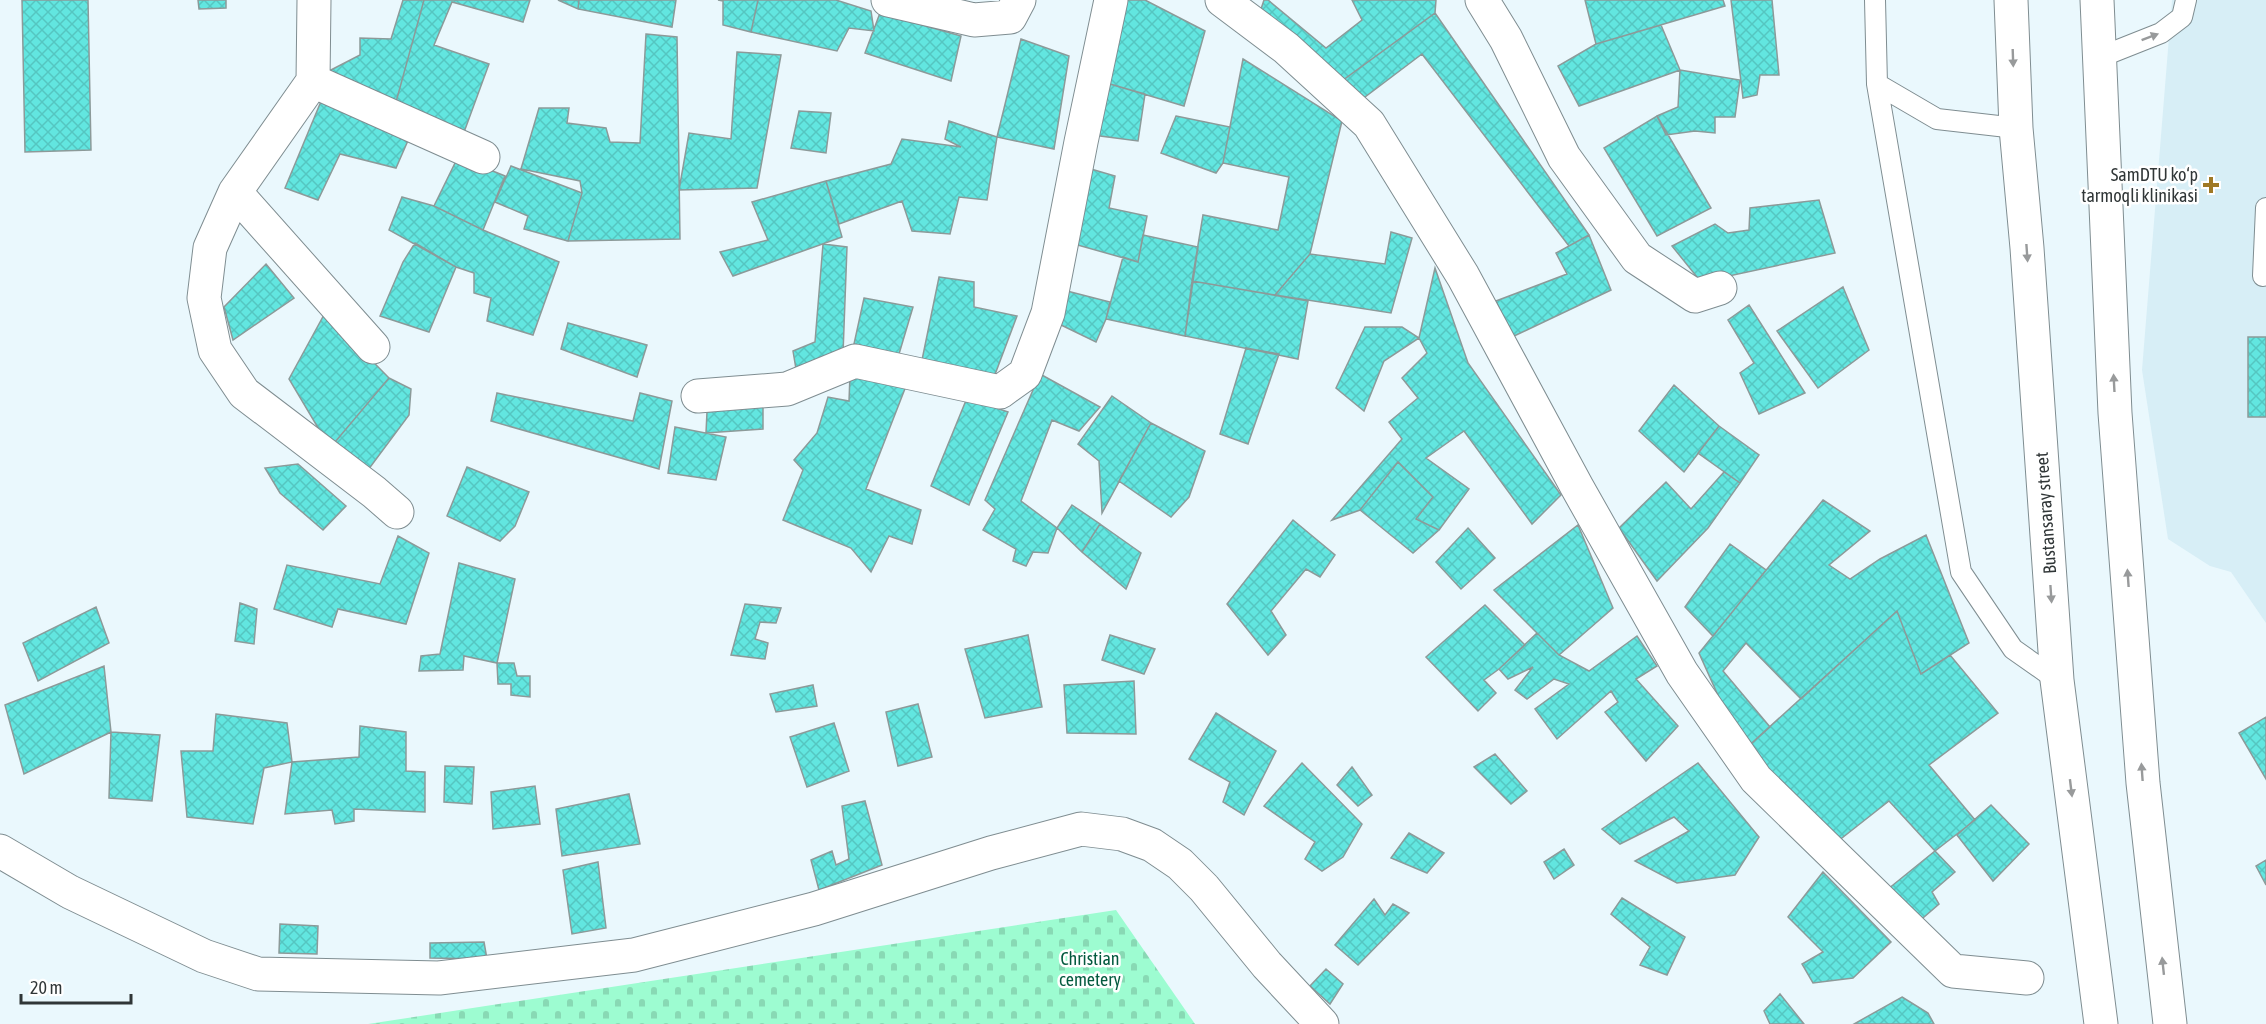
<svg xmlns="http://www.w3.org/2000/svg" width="2266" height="1024" font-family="'Asap Condensed',sans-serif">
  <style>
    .built { fill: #d7eef6 }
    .cemetery { fill: url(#cemetery-stones) }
    .building { fill: url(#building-cross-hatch); stroke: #8c9a99; stroke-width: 1.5 }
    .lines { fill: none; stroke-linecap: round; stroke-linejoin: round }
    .lane-casing { stroke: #7f8d91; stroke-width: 22 }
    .street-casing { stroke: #7f8d91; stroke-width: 35 }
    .primary-casing { stroke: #7f8d91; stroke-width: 35 }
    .lane { stroke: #fff; stroke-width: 20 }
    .street { stroke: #fff; stroke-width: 33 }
    .primary { stroke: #fff; stroke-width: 33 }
    .oneway { fill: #989a9b }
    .poi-dot { fill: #9f7925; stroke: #fff; stroke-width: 2 }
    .labels { text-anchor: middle; stroke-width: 5; stroke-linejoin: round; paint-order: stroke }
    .poi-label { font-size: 18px; fill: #303637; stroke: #fff; text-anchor: end }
    .street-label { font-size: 18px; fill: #303637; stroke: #fff }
    .park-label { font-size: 18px; fill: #035a3f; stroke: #fff }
  </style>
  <defs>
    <pattern id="cemetery-stones" width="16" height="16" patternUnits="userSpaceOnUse" patternTransform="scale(1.5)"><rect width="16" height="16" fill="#9dfcd1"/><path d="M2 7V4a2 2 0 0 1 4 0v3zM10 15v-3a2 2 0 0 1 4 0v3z" fill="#88d9b4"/></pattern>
    <pattern id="building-cross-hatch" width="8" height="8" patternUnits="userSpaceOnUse" patternTransform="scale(1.5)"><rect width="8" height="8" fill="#62e6e0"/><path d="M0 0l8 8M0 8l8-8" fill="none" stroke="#55c6c1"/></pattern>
  </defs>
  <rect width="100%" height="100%" fill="#eaf8fd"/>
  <!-- built -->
  <path class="built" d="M2172,0H2266V623L2231,572L2210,566L2168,539L2142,370Z"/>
  <!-- cemetery -->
  <path class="cemetery" d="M1116,910L1195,1024H368Z"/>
  <!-- building -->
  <path class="building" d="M22,0H88L91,150L25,152Z
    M198,0H226V8L199,9Z
    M403,0H424L396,102L327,72L360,55V38L391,39Z
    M424,0H530L523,22L452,2L434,45L489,64L463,135L396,102Z
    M558,0H579L578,9Z
    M579,0H676L672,27L578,9Z
    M718,0H758L751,32L723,25V1Z
    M758,0H836L871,11L874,31L849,28L837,51L751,32Z
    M1119,0H1145L1205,31L1184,106L1103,82Z
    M1264,0H1268L1326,48L1362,20L1352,0H1436L1435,13L1343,80L1260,12Z
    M1585,0H1723L1725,6L1596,44Z
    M1731,0H1772L1779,75H1760L1757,95L1743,98Z
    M880,13L961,36L951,81L865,53Z
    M1435,13L1589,235L1569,246L1422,54L1361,100L1343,80Z
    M1661,25L1680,70L1579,106L1558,66L1596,44Z
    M646,34L677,37L680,239L568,241L582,193L580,181L521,169L539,108H569L567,123L606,128L610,142L640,143Z
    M1021,39L1069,56L1054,149L997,137Z
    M737,52L781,55L757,188L679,190L689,133L731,139Z
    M1243,59L1342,121L1310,254L1275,295L1192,281L1203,215L1278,230L1289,177L1223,163Z
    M1680,70L1740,80L1735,117H1715V133L1695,131L1666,135L1657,116L1678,107Z
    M1103,82L1145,94L1138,141L1093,135Z
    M322,99L410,136L396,168L340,154L318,200L285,188Z
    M799,111L831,113L826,153L791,148Z
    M1176,116L1230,127L1223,163L1216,173L1161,153Z
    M1657,116L1711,208L1657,236L1604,148Z
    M949,121L997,137L987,200L959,197L950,234L912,231L902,201L839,224L826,181L891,164L902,139L961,147L945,139Z
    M458,157L505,176L483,230L434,206Z
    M511,166L582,193L568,241L524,229L528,216L495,202Z
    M1091,169L1115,176L1109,208L1147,216L1138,262L1074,244Z
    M826,181L842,237L733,276L720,252L768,240L752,202Z
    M402,197L434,206L483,230L559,262L533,335L487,321L491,298L474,293V273L456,267L389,230Z
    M1819,200L1835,253L1701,282L1672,246L1715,224L1728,233L1749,230L1750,208Z
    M1391,232L1412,238L1391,313L1275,295L1310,254L1385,264Z
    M1143,235L1198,247L1185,336L1106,319L1123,257L1138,262Z
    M1589,235L1611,290L1512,337L1496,301L1567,274L1556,253Z
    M415,243L456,267L429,332L380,316L403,262Z
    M823,244L847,247L843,354L797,375L793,351L815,342Z
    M266,264L294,298L233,340L224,307Z
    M1435,268L1468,363L1561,495L1532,524L1464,431L1426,458L1469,489L1439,530L1416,519L1433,497L1398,462L1360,510L1332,520L1402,439L1389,422L1418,398L1402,378L1427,353L1419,338Z
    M939,277L974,282V307L1017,316L994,377L922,360Z
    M1192,281L1308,301L1298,359L1185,336Z
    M1843,287L1869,350L1818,388L1777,331Z
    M1067,291L1110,302L1106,319L1096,342L1057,323Z
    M864,298L913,307L899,354L854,344Z
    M1749,305L1805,393L1759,414L1740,373L1754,363L1728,320Z
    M325,313L389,378L330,448L289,379Z
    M568,323L647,345L637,377L561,349Z
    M1365,327H1402L1419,338L1384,361L1364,411L1336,388Z
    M2248,337H2266V417H2248Z
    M1246,348L1279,354L1248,444L1220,434Z
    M1040,374L1100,407L1079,431L1052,420L1021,501L1057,528L1048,553L1033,552L1026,566L1013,561L1016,549L983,530L995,509L985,500Z
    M850,375L906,386L866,489L921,510L912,544L889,536L871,572L851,548L783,520L803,470L794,460L817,433L828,397L849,401Z
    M389,378L411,389L409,415L368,470L330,448Z
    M1674,385L1719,426L1684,472L1639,431Z
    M497,393L633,421L640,393L672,401L659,469L491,421Z
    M1112,396L1151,423L1102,513L1099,461L1078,444Z
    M967,398L1008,412L969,505L931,486Z
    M763,404V429L706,433L707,412Z
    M1151,423L1205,451L1189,497L1171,517L1119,481Z
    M1719,426L1759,455L1740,483L1698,453Z
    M675,427L726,437L716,480L668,473Z
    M1398,462L1433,497L1416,519L1439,530L1413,553L1360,510Z
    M298,464L346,506L323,530L280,493L265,468Z
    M467,467L529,492L515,526L500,541L447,516Z
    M1724,472L1740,483L1708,528L1657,581L1619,528L1666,482L1691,509Z
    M1823,500L1870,531L1829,565L1850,579L1880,559L1926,535L1969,643L1921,674L1897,611L1801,699L1746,643L1723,671L1770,727L1743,751L1699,653Z
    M1072,505L1100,524L1082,552L1057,528Z
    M1293,520L1335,555L1320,577L1306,569L1271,611L1286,635L1268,655L1227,604Z
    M1100,524L1141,553L1126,589L1082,552Z
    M1578,525L1613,608L1559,655L1494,590Z
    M1468,528L1495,558L1461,589L1436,562Z
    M398,536L429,553L406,624L338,609L332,627L274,609L287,565L380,584Z
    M1730,544L1766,570L1713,636L1685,607Z
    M459,563L515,579L497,663L464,656L463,670L419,671L421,656L440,654Z
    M240,603L257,609L254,644L235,641Z
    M745,604L781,608L776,623L760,622L755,639L768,643L765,659L731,655Z
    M1485,605L1525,645L1499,669L1484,680L1496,693L1478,711L1426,657Z
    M96,607L109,643L38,681L23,643Z
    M1897,611L1921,674L1950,655L1998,713L1929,765L1975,820L1935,851L1889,801L1833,845L1743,751Z
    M1537,633L1559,655L1589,671L1637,636L1657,666L1636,679L1678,726L1646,761L1605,712L1618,702L1611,691L1557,739L1535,709L1569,684L1554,679L1527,699L1515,690L1533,667L1508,679L1499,669Z
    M1028,635L1042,707L985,718L965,649Z
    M1110,635L1155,649L1144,674L1102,660Z
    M497,663H514L517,676H530V697L511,695V684H498Z
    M104,666L111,732L24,774L5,705Z
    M1134,681L1136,734L1067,733L1064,685Z
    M813,685L817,706L776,712L770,694Z
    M918,704L932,757L898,766L886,712Z
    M1216,713L1276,751L1244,815L1223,802L1230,782L1189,759Z
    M216,714L287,723L292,762L264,768L253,824L187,817L181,751H213Z
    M2266,717V779L2239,733Z
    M834,723L849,771L807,787L790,737Z
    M360,726L406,732V771L425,772V812L354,809V821L335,824L332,810L285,814L292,762L359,757Z
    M111,732L160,735L152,801L109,798Z
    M1495,754L1527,791L1511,804L1474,767Z
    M1302,763L1362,824L1343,857L1322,871L1305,859L1315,842L1264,806Z
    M1698,763L1759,837L1735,875L1677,883L1635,861L1689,831L1674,817L1620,844L1602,829Z
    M445,766L474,767L472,804L444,802Z
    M1352,767L1372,795L1358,806L1337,785Z
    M535,786L540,824L493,829L491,792Z
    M629,794L640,844L562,856L556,809Z
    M865,801L882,865L819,890L811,860L832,851L836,865L849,859L842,806Z
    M1991,805L2029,844L1993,881L1957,835Z
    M1409,833L1444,853L1427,873L1391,858Z
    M1564,849L1574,865L1554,879L1544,862Z
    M1935,851L1955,872L1932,892L1939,904L1916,924L1888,889Z
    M2266,860V885L2256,866Z
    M598,862L606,928L572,934L563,870Z
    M1823,872L1891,942L1853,978L1813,983L1802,964L1823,952L1788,917Z
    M1622,898L1685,937L1667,975L1640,965L1650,947L1611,914Z
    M1374,899L1385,915L1393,904L1409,913L1358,965L1335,945Z
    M280,924L318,926L317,954L279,953Z
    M484,942L487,959L430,958V943Z
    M1326,969L1343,984L1330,1004L1310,986Z
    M1780,994L1804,1024H1770L1764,1011Z
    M1902,997L1928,1013L1934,1024H1854Z"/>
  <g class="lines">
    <defs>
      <path id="lane" d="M1875,0L1877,84L1961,572L2013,649L2057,680
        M2098,58L2161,33L2182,17L2186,0
        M1877,84L1937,119L2016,128
        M2263,276L2266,208"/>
      <path id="street" d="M314,0L313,81L483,157
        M888,0L974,20L1010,17L1019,0
        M1222,0L1286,48L1369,124L1463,276L1577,487L1682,673L1756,779L1953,971L2027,978
        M1482,0L1506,39L1564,157L1637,258L1695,296L1720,288
        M313,81L235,192L210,248L204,298L215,350L244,393L374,492L397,512
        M235,192L373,347
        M698,396L787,389L855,361L1000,392L1025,374L1048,313L1081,142L1111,0
        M0,851L70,892L204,956L258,974L439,978L634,955L814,909L991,853L1081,829L1122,834L1152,845L1180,864L1204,888L1267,965L1322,1024"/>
      <path id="primary" d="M2011,0L2016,128L2027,248L2057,680L2101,1024
        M2097,0L2115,413L2143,783L2170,1024"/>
    </defs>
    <!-- lane casing -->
    <use href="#lane" class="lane-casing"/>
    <!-- street casing -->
    <use href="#street" class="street-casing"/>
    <!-- primary casing -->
    <use href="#primary" class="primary-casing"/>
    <!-- lane -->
    <use href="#lane" class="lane"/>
    <!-- street -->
    <use href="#street" class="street"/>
    <!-- primary -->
    <use href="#primary" class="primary"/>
  </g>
  <!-- one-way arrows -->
  <defs><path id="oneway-solid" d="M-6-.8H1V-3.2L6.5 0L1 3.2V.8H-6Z" transform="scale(1.5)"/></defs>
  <g class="oneway">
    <use href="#oneway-solid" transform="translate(2150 37) rotate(-21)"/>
    <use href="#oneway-solid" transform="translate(2013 58) rotate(88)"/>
    <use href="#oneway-solid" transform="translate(2027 253) rotate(86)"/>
    <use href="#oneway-solid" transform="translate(2114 383) rotate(-93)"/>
    <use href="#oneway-solid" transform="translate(2128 578) rotate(-94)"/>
    <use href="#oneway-solid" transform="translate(2051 594) rotate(86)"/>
    <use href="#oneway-solid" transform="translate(2142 772) rotate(-94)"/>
    <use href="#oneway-solid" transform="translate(2071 788) rotate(83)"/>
    <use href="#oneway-solid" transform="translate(2163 966) rotate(-96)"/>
  </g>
  <!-- markers -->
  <path class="poi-dot" d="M2208 176h6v6h6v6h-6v6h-6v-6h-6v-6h6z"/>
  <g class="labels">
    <!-- poi labels -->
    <g class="poi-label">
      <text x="2198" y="181">SamDTU ko‘p<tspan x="2198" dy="21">tarmoqli klinikasi</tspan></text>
    </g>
    <!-- street labels -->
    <g class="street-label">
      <text transform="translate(2046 513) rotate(-94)" y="6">Bustansaray street</text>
    </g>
    <!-- park labels -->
    <g class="park-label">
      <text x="1090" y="965">Christian<tspan x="1090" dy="21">cemetery</tspan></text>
    </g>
  </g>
  <!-- scale -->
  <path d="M21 994v9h110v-9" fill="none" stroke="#303637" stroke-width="3"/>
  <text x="30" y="994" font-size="18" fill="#303637" stroke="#ffffff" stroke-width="4.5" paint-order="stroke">20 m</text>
</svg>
